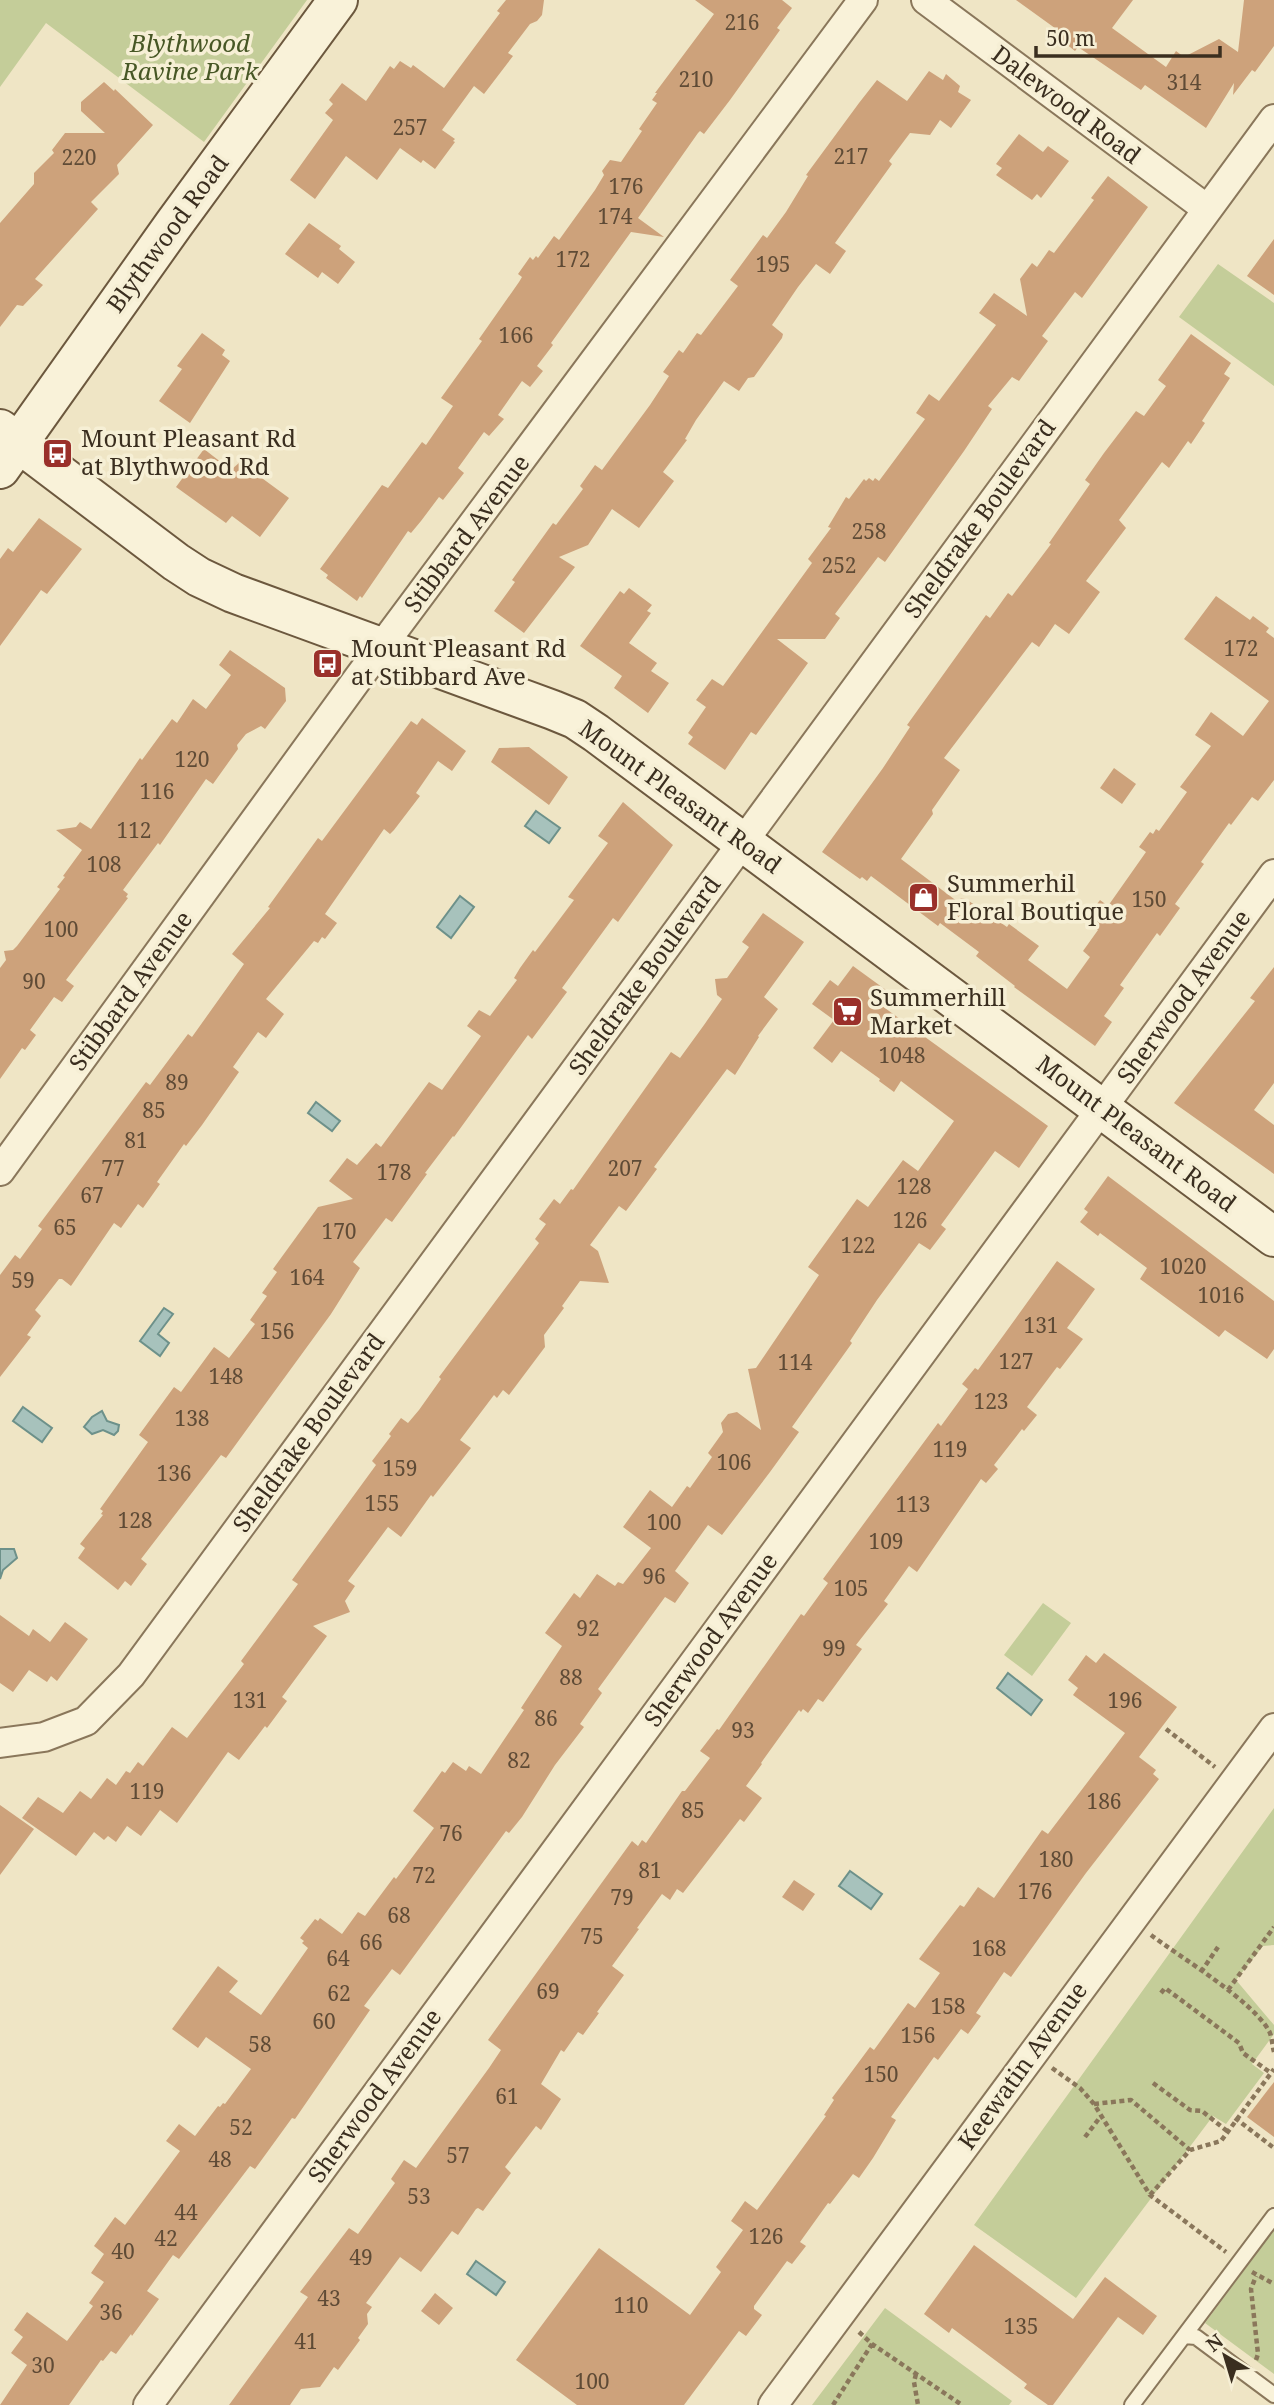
<svg xmlns="http://www.w3.org/2000/svg" width="1274" height="2405" font-family="'Noto Serif',serif">
  <style>
    .green { fill: #c4cd99 }
    .water { fill: #a7c2bc; stroke: #6d918a; stroke-width: 2 }
    .building { fill: #cda27b }
    .lines { fill: none; stroke-linecap: round; stroke-linejoin: round }
    .lane-casing { stroke: #8a775b; stroke-width: 18 }
    .street-casing { stroke: #8a775b; stroke-width: 32 }
    .secondary-casing { stroke: #6c583e; stroke-width: 42 }
    .path { stroke: #8a775b; stroke-width: 4.5; stroke-dasharray: 5 3.5; stroke-linecap: butt }
    .lane { stroke: #f9f2d9; stroke-width: 14 }
    .street { stroke: #f9f2d9; stroke-width: 28 }
    .secondary { stroke: #f9f2d9; stroke-width: 38 }
    .labels { text-anchor: middle; stroke-width: 7; stroke-linejoin: round; paint-order: stroke }
    .number-label { font-size: 21px; fill: #5f4b36 }
    .park-label { font-size: 24px; font-style: italic; fill: #475725; stroke: #f6efd5 }
    .street-label { font-size: 24px; fill: #3a2e1f; stroke: #f6efd5 }
    .poi-label { font-size: 24px; fill: #3a2e1f; stroke: #f6efd5; text-anchor: start }
  </style>
  <rect width="100%" height="100%" fill="#efe5c5"/>
  <!-- green -->
  <path class="green" d="M0,0H307L204,142L46,23L0,87Z
    M1218,264L1274,303V386L1179,317Z
    M1043,1603L1071,1623L1032,1676L1004,1655Z
    M1274,1808V1945L1263,1946L1236,1980L1274,2025V2034L1252,2064L1264,2073L1226,2124L1213,2116L1076,2298L974,2225Z
    M1274,2230V2374L1205,2323Z
    M885,2308L1012,2401L1009,2405H812Z"/>
  <!-- water -->
  <path class="water" d="M536,811L560,828L549,843L525,826Z
    M460,896L474,907L451,938L437,927Z
    M316,1102L340,1121L332,1131L308,1113Z
    M164,1308L173,1314L158,1334L169,1343L160,1356L140,1341Z
    M23,1407L52,1428L42,1442L13,1421Z
    M102,1411L107,1421L119,1425L118,1431L114,1435L103,1430L92,1434L84,1427L92,1417Z
    M0,1549H14L17,1558L3,1570L0,1579Z
    M1008,1673L1042,1700L1031,1715L997,1688Z
    M850,1871L882,1894L871,1909L839,1886Z
    M476,2261L505,2282L496,2295L467,2274Z"/>
  <!-- building -->
  <path class="building" d="M506,0H544L542,15L537,21L530,24L508,53L513,56L484,94L474,86L442,130L455,139L453,141L455,142L435,169L423,160L421,163L400,148L377,180L346,156L315,199L290,180L333,120L325,113L333,104L329,100L342,83L366,101L390,66L394,69L400,61L411,68L413,65L444,88L500,13L497,11Z
    M695,0H782L792,8L777,28L780,30L730,100L704,134L700,131L698,133L638,218L664,237L631,232L551,343L553,345L537,366L543,371L530,387L522,381L498,415L504,419L489,436L484,432L458,468L464,473L443,500L439,497L421,521L411,533L408,531L362,598L360,596L357,601L326,578L328,575L320,569L382,485L388,488L422,442L426,445L453,406L441,398L482,341L479,339L519,282L522,277L518,274L530,257L533,260L536,256L538,258L554,236L559,240L595,190L604,175L602,171L610,160L621,162L642,131L639,129L657,103L652,100L657,93H655L714,14Z
    M1016,0H1133L1112,28L1166,67L1176,51L1184,57L1219,39L1238,52L1244,0H1274V46L1255,72L1252,70L1233,95L1234,83L1206,128L1145,85L1141,90L1078,47L1075,51L1056,36L1059,31Z
    M929,71L943,80L946,74L960,86L958,92L971,100L951,128L940,120L930,135L910,133L889,161L892,164L835,243L846,251L830,274L816,264L798,287L772,325L783,334L782,338L754,377L748,378L739,391L724,381L696,420L685,439L687,440L663,472L674,481L639,528L612,509L588,545L559,557L575,567L524,633L494,611L515,582L512,580L553,523L556,525L583,489L580,486L595,465L602,470L650,405L669,376L663,372L679,350L683,353L697,333L701,335L738,286L730,280L763,235L767,238L786,212L808,176L806,175L859,103L877,80L907,101Z
    M104,82L114,91L115,89L153,125L117,165L119,174L91,202L98,209L35,279L43,285L23,306L17,305L0,327V223L34,184V173L54,153L52,150L65,133H105L81,111V102Z
    M1019,134L1043,152L1048,146L1069,161L1041,198L1037,194L1032,200L996,175L1002,168L996,164Z
    M1108,176L1148,207L1082,298L1075,292L1042,336L1048,341L1019,381L1012,377L988,406L992,409L964,451L885,562L878,557L835,614L840,618L825,639H777L808,663L756,735L751,732L725,770L688,744L693,737L688,733L706,707L696,700L712,679L723,686L812,563L808,559L831,528L828,527L846,497L849,499L864,479L866,481L869,478L873,481L875,478L879,481L925,419L916,413L929,394L939,401L996,325L979,313L994,293L1027,316L1020,279L1032,263L1037,267L1049,250L1054,253L1094,200L1091,198Z
    M309,223L341,246L339,249L355,262L338,284L322,272L318,278L285,254Z
    M1274,239V295L1247,276Z
    M202,333L225,350L222,355L230,361L190,423L159,401L182,369L177,366Z
    M1191,334L1231,363L1224,374L1230,378L1202,421L1205,423L1191,444L1188,441L1169,468L1162,462L1119,520L1126,528L1086,581L1100,592L1069,634L1055,624L1039,647L1032,642L944,758L960,770L932,810L933,814L901,859L958,902L961,898L966,899L1007,927L1009,924L1039,946L1028,960L1067,989L1090,957L1083,951L1098,930L1085,920L1100,900L1108,906L1146,852L1139,847L1150,832L1153,834L1156,829L1159,831L1187,792L1180,787L1211,746L1195,735L1211,712L1243,736L1269,701L1184,639L1216,596L1250,620L1253,616L1269,628L1266,632L1274,638V780L1258,801L1252,797L1231,825L1229,823L1201,862L1204,864L1175,904L1180,908L1160,936L1157,933L1120,985L1124,988L1104,1016L1112,1022L1095,1046L1014,987L1015,986L976,956L979,952L940,923L938,926L871,876L867,881L862,877L860,879L822,852L883,768L910,727L907,725L986,615L990,618L1008,593L1012,596L1051,544L1049,543L1090,484L1085,480L1104,453L1136,411L1144,416L1166,386L1158,380Z
    M204,449L231,470L240,462L289,498L260,537L232,516L226,523L176,487Z
    M39,518L82,549L47,594L41,590L0,646V559L8,548L13,552Z
    M629,588L652,605L647,611L651,613L629,643L657,663L651,671L669,683L648,713L614,688L622,676L580,646L620,591L624,594Z
    M230,650L285,688L286,701L265,729L261,726L246,734L237,745L238,749L213,784L206,779L160,845L158,843L123,890L128,894L126,897L128,898L66,980L74,986L62,1002L54,997L30,1030L36,1035L25,1050L22,1048L0,1079V968L6,960L4,951L13,950L17,946L60,889L57,887L65,877L63,876L82,850L56,830L76,827L80,822L91,829L140,758L142,760L172,719L177,723L193,699L206,709L231,675L219,665Z
    M422,718L466,751L452,771L438,761L416,793L420,796L394,830L390,834L384,829L325,914L337,923L325,939L322,937L318,943L314,941L266,999L284,1014L266,1038L258,1032L233,1067L239,1072L202,1125L186,1146L184,1144L157,1182L160,1184L143,1208L138,1204L121,1228L114,1223L71,1286L62,1279H59L35,1310L41,1316L27,1335L31,1337L0,1377V1275L15,1255L20,1259L42,1229L38,1226L146,1082L150,1085L188,1034L192,1037L244,964L232,954L270,908L268,907L318,838L322,841L411,721L417,725Z
    M529,747L568,777L549,805L491,762L499,748Z
    M1114,768L1136,784L1122,804L1100,788Z
    M623,802L673,845L618,922L613,918L562,988L567,992L532,1039L528,1035L454,1137L453,1136L425,1173L427,1174L392,1222L386,1218L353,1262L360,1268L331,1314L226,1458L221,1455L141,1559L147,1564L131,1586L125,1581L118,1590L78,1558L85,1548L80,1544L103,1515L101,1514L103,1511L100,1509L148,1442L139,1435L174,1387L181,1392L214,1347L229,1358L255,1324L250,1320L267,1296L262,1293L277,1272L273,1269L318,1207L353,1199L329,1181L347,1158L357,1165L376,1143L381,1147L429,1082L442,1090L481,1036L467,1026L479,1010L490,1016L517,980L514,978L520,968L533,950L535,952L574,900L568,897L608,843L598,836Z
    M763,913L804,942L764,997L778,1009L758,1036L759,1037L735,1075L727,1069L654,1167L657,1169L626,1211L619,1206L590,1245L598,1251L609,1283L580,1281L562,1306L564,1308L544,1335L545,1347L509,1395L503,1390L497,1398L494,1395L460,1440L471,1448L447,1479L433,1497L431,1495L401,1537L388,1527L348,1581L355,1586L345,1601L350,1612L313,1626L327,1636L282,1697L287,1701L267,1728L265,1726L239,1760L228,1752L177,1823L160,1810L141,1836L127,1826L116,1842L108,1836L104,1840L94,1832L76,1856L22,1818L38,1797L63,1813L80,1791L91,1799L107,1778L116,1785L126,1771L130,1773L138,1762L143,1766L172,1727L187,1738L244,1664L241,1661L298,1584L292,1580L376,1465L372,1461L391,1436L389,1434L401,1418L408,1423L419,1410L441,1379L439,1377L539,1243L535,1239L546,1224L539,1219L554,1199L560,1204L571,1189L573,1190L671,1052L680,1058L704,1025L722,999L717,995L715,979L727,978L749,947L742,942Z
    M853,966L886,990L878,1003L1048,1126L1019,1168L995,1151L941,1225L946,1229L930,1250L919,1243L877,1300L850,1341L852,1343L792,1427L799,1432L770,1472L722,1535L708,1525L675,1571L689,1583L675,1603L665,1597L598,1689L602,1693L580,1724L584,1727L555,1765L522,1817L509,1833L506,1831L400,1975L392,1969L364,2006L370,2010L295,2119L292,2118L255,2169L250,2166L179,2259L173,2255L147,2291L159,2299L132,2336L131,2334L116,2354L111,2351L103,2361L101,2360L69,2405H0L27,2365L11,2353L23,2337L14,2330L27,2312L67,2341L93,2306L89,2303L104,2282L91,2273L104,2254L94,2246L115,2217L125,2225L180,2151L166,2141L179,2124L195,2136L218,2106L220,2107L223,2103L225,2104L251,2069L206,2037L198,2048L172,2029L218,1966L238,1981L229,1992L261,2015L308,1948L302,1943L304,1941L300,1938L315,1919L318,1921L320,1918L342,1934L358,1912L365,1916L394,1877L396,1879L434,1828L413,1811L442,1771L445,1773L453,1762L466,1771L469,1766L481,1774L524,1710L521,1708L562,1646L545,1633L574,1593L580,1598L597,1574L615,1586L618,1582L623,1584L651,1548L623,1527L650,1490L672,1507L687,1486L690,1488L712,1457L708,1453L723,1432L721,1423L728,1414L737,1412L761,1430L748,1369L756,1368L819,1275L808,1267L857,1199L868,1207L903,1160L918,1171L954,1121L901,1081L894,1092L879,1081L880,1079L841,1051L832,1063L813,1048L834,1020L812,1004L830,980L838,986Z
    M1274,967V1083L1254,1110L1274,1125V1174L1174,1103L1255,1001L1250,998Z
    M1108,1176L1274,1301V1349L1267,1359L1225,1330L1219,1337L1140,1279L1147,1268L1100,1233L1098,1236L1080,1222L1088,1212L1084,1209Z
    M1057,1261L1095,1289L1067,1328L1083,1339L1060,1369L1057,1367L1027,1407L1037,1415L1024,1431L1022,1429L994,1465L998,1469L986,1483L981,1479L917,1572L909,1566L884,1601L888,1604L856,1645L862,1649L823,1702L818,1699L808,1713L803,1709L801,1712L799,1710L761,1763L762,1764L746,1786L762,1798L744,1822L740,1819L683,1893L677,1889L670,1900L662,1894L637,1928L639,1929L612,1966L624,1975L597,2012L599,2013L583,2035L578,2032L564,2052L561,2050L541,2084L561,2099L541,2130L536,2126L505,2167L511,2173L483,2211L478,2208L476,2209L458,2235L452,2231L421,2272L400,2257L366,2303L372,2307L367,2314L368,2324L358,2338L360,2340L338,2370L334,2367L320,2387L301,2389L290,2405H229L308,2297L300,2292L349,2228L358,2234L395,2183L391,2179L404,2160L416,2168L489,2068L501,2050L488,2040L632,1841L638,1846L642,1840L646,1843L682,1791H685L710,1758L700,1751L717,1729L719,1730L801,1614L804,1616L828,1583L823,1579L938,1423L941,1426L968,1389L962,1384L975,1368L978,1370L1003,1336Z
    M0,1615L29,1636L33,1629L50,1642L65,1622L88,1639L57,1681L51,1676L47,1682L29,1670L13,1692L0,1683Z
    M1104,1653L1177,1707L1139,1757L1156,1770L1153,1774L1159,1779L1086,1873L1011,1977L1004,1972L976,2013L981,2016L968,2034L961,2029L938,2060L934,2057L891,2117L896,2120L873,2158L859,2178L853,2174L830,2204L828,2203L800,2242L806,2246L792,2264L787,2261L754,2306V2309L762,2315L746,2336L739,2331L684,2405H577L516,2360L599,2248L690,2315L721,2272L716,2267L743,2230L731,2221L745,2201L757,2210L826,2116L824,2115L834,2100L832,2098L844,2082L870,2047L874,2050L908,2003L915,2008L940,1973L919,1959L940,1931L960,1905L964,1907L978,1887L994,1898L1042,1830L1048,1834L1125,1733L1073,1695L1078,1688L1068,1680L1086,1655L1096,1663Z
    M0,1805L34,1829L0,1875Z
    M794,1880L815,1894L803,1911L782,1897Z
    M1274,2082V2137L1247,2117Z
    M974,2245L1073,2319L1105,2277L1157,2316L1143,2335L1118,2317L1053,2405H1048L1024,2388L1027,2384L952,2328L949,2333L924,2314Z
    M435,2293L453,2308L439,2325L421,2311Z"/>
  <g class="lines">
    <defs>
      <path id="lane" d="M1184,2336L1196,2337L1274,2395
        M1132,2405L1274,2216"/>
      <path id="street" d="M926,0L1207,209
        M0,1171L359,677L863,0
        M0,1743L44,1737L86,1721L131,1675L1274,119
        M148,2405L1274,874
        M773,2405L1274,1728"/>
      <path id="secondary" d="M0,429L176,562L199,577L233,593L553,710L575,719L596,733L1274,1237
        M0,469L174,224L338,0"/>
    </defs>
    <!-- lane casing -->
    <use href="#lane" class="lane-casing"/>
    <!-- street casing -->
    <use href="#street" class="street-casing"/>
    <!-- secondary casing -->
    <use href="#secondary" class="secondary-casing"/>
    <!-- path -->
    <path class="path" d="M1166,1729L1215,1767
      M1151,1935C1180,1957 1253,2001 1269,2031C1272,2036 1272,2045 1274,2052
      M1201,1972L1218,1947
      M1228,1990L1274,1927
      M1161,1993L1165,1988L1239,2043L1243,2053L1271,2073
      M1052,2068L1080,2088L1094,2104L1150,2195L1226,2252
      M1153,2083L1190,2110L1202,2111L1227,2131
      M1094,2104L1131,2100L1190,2150
      M1235,2118L1274,2148
      M1085,2137L1101,2116
      M1150,2195L1190,2150L1221,2141L1274,2069
      M1252,2272L1274,2284
      M859,2332L872,2344L962,2405
      M1256,2360L1258,2354L1251,2289L1256,2276
      M916,2374L914,2382L918,2405
      M833,2405L872,2344"/>
    <!-- lane -->
    <use href="#lane" class="lane"/>
    <!-- street -->
    <use href="#street" class="street"/>
    <!-- secondary -->
    <use href="#secondary" class="secondary"/>
  </g>
  <!-- icons -->
  <defs>
    <symbol id="bus-square" viewBox="-11 -11 22 22"><rect x="-9" y="-9" width="18" height="18" rx="4" fill="#9a302a" stroke="#f6efd5"/><path d="M-5-6H5V4H4V6H2V4H-2V6H-4V4H-5ZM-3.5-4V0h7V-4ZM-3.5 1.2v1.5H-2V1.2ZM2 1.2v1.5H3.5V1.2Z" fill="#fff"/></symbol>
    <symbol id="shop-square" viewBox="-11 -11 22 22"><rect x="-9" y="-9" width="18" height="18" rx="4" fill="#9a302a" stroke="#f6efd5"/><path d="M-5-2.5h2.3a2.7 3.5 0 0 1 5.4 0H5L5.5 6h-11ZM-1.5-2.5h3a1.5 2.3 0 0 0-3 0Z" fill="#fff"/></symbol>
    <symbol id="supermarket-square" viewBox="-11 -11 22 22"><rect x="-9" y="-9" width="18" height="18" rx="4" fill="#9a302a" stroke="#f6efd5"/><path d="M-6-5.5h2.5l.6 2H6L4.5 2H-2.5L-4.4-4H-6ZM-1.5 3.2a1.3 1.3 0 1 0 .1 0ZM3 3.2a1.3 1.3 0 1 0 .1 0Z" fill="#fff"/></symbol>
  </defs>
  <g fill-rule="evenodd">
    <use href="#bus-square" x="40" y="436" width="35" height="35"/>
    <use href="#bus-square" x="310" y="646" width="35" height="35"/>
    <use href="#shop-square" x="906" y="880" width="35" height="35"/>
    <use href="#supermarket-square" x="830" y="994" width="35" height="35"/>
  </g>
  <g class="labels">
    <!-- number labels -->
    <g class="number-label">
      <text x="742" y="30">216</text>
      <text x="696" y="87">210</text>
      <text x="1184" y="90">314</text>
      <text x="410" y="135">257</text>
      <text x="851" y="164">217</text>
      <text x="79" y="165">220</text>
      <text x="626" y="194">176</text>
      <text x="615" y="224">174</text>
      <text x="573" y="267">172</text>
      <text x="773" y="272">195</text>
      <text x="516" y="343">166</text>
      <text x="869" y="539">258</text>
      <text x="839" y="573">252</text>
      <text x="1241" y="656">172</text>
      <text x="192" y="767">120</text>
      <text x="157" y="799">116</text>
      <text x="134" y="838">112</text>
      <text x="104" y="872">108</text>
      <text x="1149" y="907">150</text>
      <text x="61" y="937">100</text>
      <text x="34" y="989">90</text>
      <text x="902" y="1063">1048</text>
      <text x="177" y="1090">89</text>
      <text x="154" y="1118">85</text>
      <text x="136" y="1148">81</text>
      <text x="113" y="1176">77</text>
      <text x="625" y="1176">207</text>
      <text x="394" y="1180">178</text>
      <text x="914" y="1194">128</text>
      <text x="92" y="1203">67</text>
      <text x="910" y="1228">126</text>
      <text x="65" y="1235">65</text>
      <text x="339" y="1239">170</text>
      <text x="858" y="1253">122</text>
      <text x="1183" y="1274">1020</text>
      <text x="307" y="1285">164</text>
      <text x="23" y="1288">59</text>
      <text x="1221" y="1303">1016</text>
      <text x="1041" y="1333">131</text>
      <text x="277" y="1339">156</text>
      <text x="1016" y="1369">127</text>
      <text x="795" y="1370">114</text>
      <text x="226" y="1384">148</text>
      <text x="991" y="1409">123</text>
      <text x="192" y="1426">138</text>
      <text x="950" y="1457">119</text>
      <text x="734" y="1470">106</text>
      <text x="400" y="1476">159</text>
      <text x="174" y="1481">136</text>
      <text x="382" y="1511">155</text>
      <text x="913" y="1512">113</text>
      <text x="135" y="1528">128</text>
      <text x="664" y="1530">100</text>
      <text x="886" y="1549">109</text>
      <text x="654" y="1584">96</text>
      <text x="851" y="1596">105</text>
      <text x="588" y="1636">92</text>
      <text x="834" y="1656">99</text>
      <text x="571" y="1685">88</text>
      <text x="250" y="1708">131</text>
      <text x="1125" y="1708">196</text>
      <text x="546" y="1726">86</text>
      <text x="743" y="1738">93</text>
      <text x="519" y="1768">82</text>
      <text x="147" y="1799">119</text>
      <text x="1104" y="1809">186</text>
      <text x="693" y="1818">85</text>
      <text x="451" y="1841">76</text>
      <text x="1056" y="1867">180</text>
      <text x="650" y="1878">81</text>
      <text x="424" y="1883">72</text>
      <text x="1035" y="1899">176</text>
      <text x="622" y="1905">79</text>
      <text x="399" y="1923">68</text>
      <text x="592" y="1944">75</text>
      <text x="371" y="1950">66</text>
      <text x="989" y="1956">168</text>
      <text x="338" y="1966">64</text>
      <text x="548" y="1999">69</text>
      <text x="339" y="2001">62</text>
      <text x="948" y="2014">158</text>
      <text x="324" y="2029">60</text>
      <text x="918" y="2043">156</text>
      <text x="260" y="2052">58</text>
      <text x="881" y="2082">150</text>
      <text x="507" y="2104">61</text>
      <text x="241" y="2135">52</text>
      <text x="458" y="2163">57</text>
      <text x="220" y="2167">48</text>
      <text x="419" y="2204">53</text>
      <text x="186" y="2220">44</text>
      <text x="766" y="2244">126</text>
      <text x="166" y="2246">42</text>
      <text x="123" y="2259">40</text>
      <text x="361" y="2265">49</text>
      <text x="329" y="2306">43</text>
      <text x="631" y="2313">110</text>
      <text x="111" y="2320">36</text>
      <text x="1021" y="2334">135</text>
      <text x="306" y="2349">41</text>
      <text x="43" y="2373">30</text>
      <text x="592" y="2389">100</text>
    </g>
    <!-- park labels -->
    <g class="park-label">
      <text x="190" y="52">Blythwood<tspan x="190" dy="28">Ravine Park</tspan></text>
    </g>
    <!-- street labels -->
    <g class="street-label">
      <text transform="translate(1066 105) rotate(37)" y="8">Dalewood Road</text>
      <text transform="translate(168 234) rotate(-54)" y="8">Blythwood Road</text>
      <text transform="translate(980 519) rotate(-54)" y="8">Sheldrake Boulevard</text>
      <text transform="translate(467 534) rotate(-53)" y="8">Stibbard Avenue</text>
      <text transform="translate(680 797) rotate(36)" y="8">Mount Pleasant Road</text>
      <text transform="translate(645 976) rotate(-54)" y="8">Sheldrake Boulevard</text>
      <text transform="translate(131 991) rotate(-54)" y="8">Stibbard Avenue</text>
      <text transform="translate(1184 997) rotate(-54)" y="8">Sherwood Avenue</text>
      <text transform="translate(1136 1134) rotate(37)" y="8">Mount Pleasant Road</text>
      <text transform="translate(309 1433) rotate(-54)" y="8">Sheldrake Boulevard</text>
      <text transform="translate(711 1640) rotate(-54)" y="8">Sherwood Avenue</text>
      <text transform="translate(1023 2066) rotate(-54)" y="8">Keewatin Avenue</text>
      <text transform="translate(375 2096) rotate(-54)" y="8">Sherwood Avenue</text>
    </g>
    <!-- poi labels -->
    <g class="poi-label">
      <text x="81" y="447">Mount Pleasant Rd<tspan x="81" dy="28">at Blythwood Rd</tspan></text>
      <text x="351" y="657">Mount Pleasant Rd<tspan x="351" dy="28">at Stibbard Ave</tspan></text>
      <text x="947" y="892">Summerhil<tspan x="947" dy="28">Floral Boutique</tspan></text>
      <text x="870" y="1006">Summerhill<tspan x="870" dy="28">Market</tspan></text>
    </g>
  </g>
  <!-- north arrow -->
  <g transform="translate(1225 2356) rotate(322)" stroke="#f6efd5" stroke-width="5" paint-order="stroke">
  <path d="M0-5L12 26L0 18L-12 26Z" fill="#3a2e1f"/>
  <text y="-10" font-size="19" font-weight="bold" text-anchor="middle" fill="#3a2e1f">N</text>
  </g>
  <!-- scale -->
  <path d="M1036 46v10h184v-10" fill="none" stroke="#3a2e1f" stroke-width="3.5"/>
  <text x="1046" y="46" font-size="21" fill="#3a2e1f" stroke="#f6efd5" stroke-width="5" paint-order="stroke">50 m</text>
</svg>
